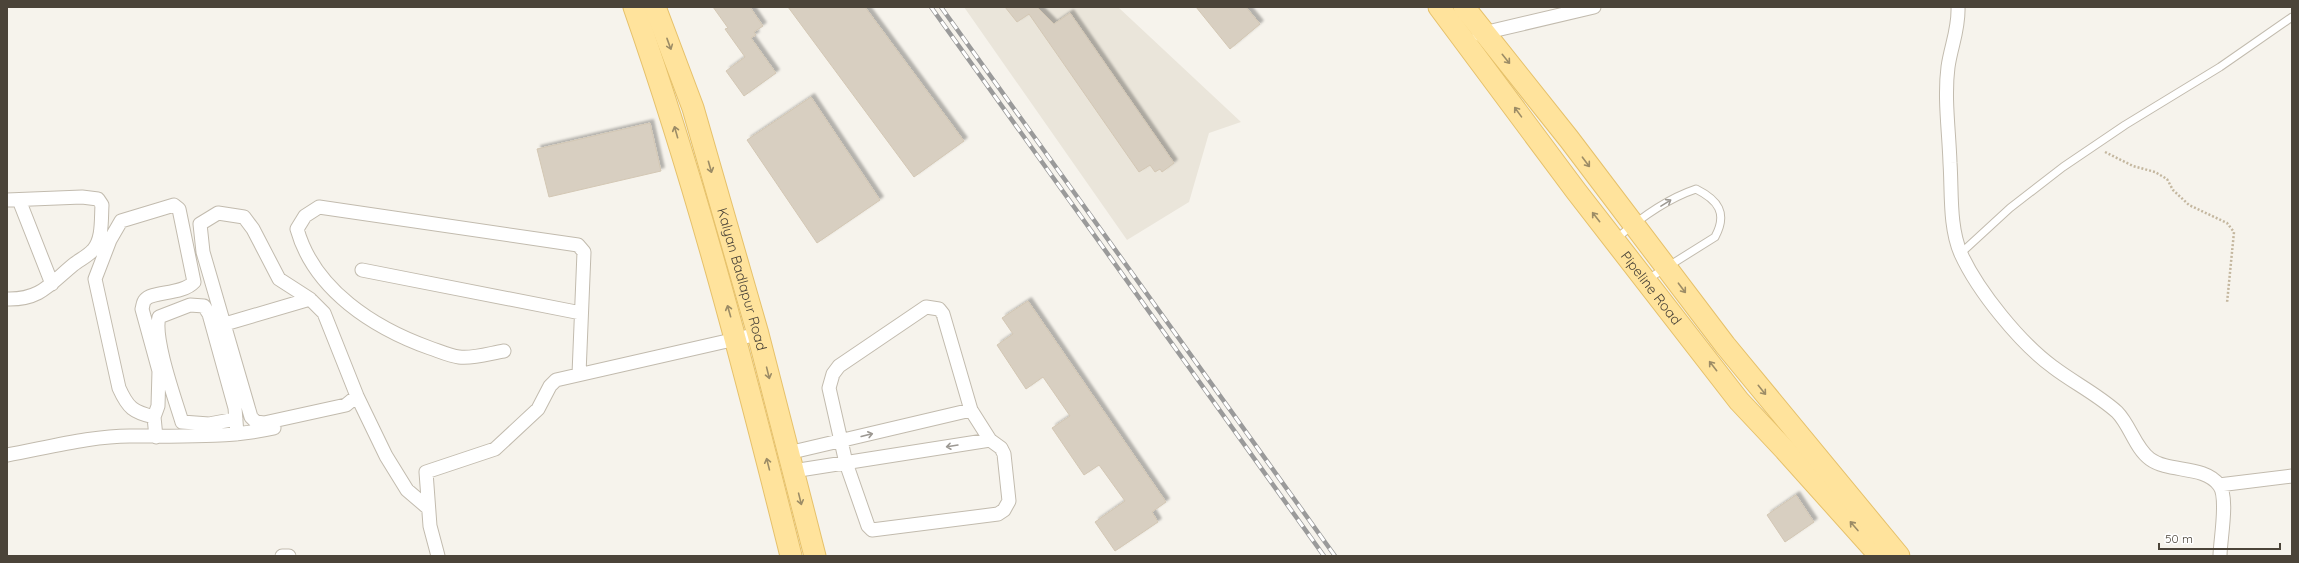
<svg xmlns="http://www.w3.org/2000/svg" width="2299" height="563" font-family="Quicksand,sans-serif">
  <style>
    .residential { fill: #eae5da }
    .building { fill: #d8cfc1; stroke: #d3c7b4; filter: url(#shadow) }
    .lines { fill: none; stroke-linecap: round; stroke-linejoin: round }
    .service-casing { stroke: #c2bbae; stroke-width: 9 }
    .minor-casing { stroke: #c2bbae; stroke-width: 15 }
    .primary-casing { stroke: #e6c16a; stroke-width: 23 }
    .path { stroke: #c4b79f; stroke-width: 2.5; stroke-dasharray: 2 2; stroke-linecap: butt }
    .service { stroke: #fff; stroke-width: 7 }
    .minor { stroke: #fff; stroke-width: 13 }
    .primary { stroke: #ffe39c; stroke-width: 21 }
    .rail-casing { stroke: #9a9a9a; stroke-width: 4.5 }
    .rail { stroke: #fff; stroke-width: 3; stroke-dasharray: 9; stroke-linecap: butt }
    .oneway { stroke: #9c8c66 }
    .oneway2 { stroke: #9c9892 }
    .labels { text-anchor: middle; stroke-width: 4; stroke-linejoin: round; paint-order: stroke }
    .street-label { font-size: 14px; fill: #4b4439; stroke: #fff }
  </style>
  <defs>
    <filter id="shadow"><feDropShadow dx="3.5" dy="-3.5" stdDeviation="1" flood-color="#0004"/></filter>
  </defs>
  <rect width="100%" height="100%" fill="#f6f3ec"/>
  <!-- residential -->
  <path class="residential" d="M964,7H1118L1241,122L1209,133L1189,202L1127,240Z"/>
  <!-- building -->
  <path class="building" d="M713,7H750L763,26L754,32L756,35L751,38L776,73L744,96L726,71L745,57L725,29L728,28Z
    M788,7H865L964,141L914,177Z
    M1005,7H1040L1038,8L1054,24L1070,13L1174,163L1162,172L1160,169L1155,172L1150,165L1139,172L1029,14L1017,22Z
    M1196,7H1246L1260,24L1230,49Z
    M811,97L880,200L817,243L747,140Z
    M650,123L661,171L549,197L537,149Z
    M1028,301L1166,502L1152,512L1158,522L1115,551L1095,522L1125,501L1099,465L1084,475L1052,428L1070,416L1043,377L1026,389L997,345L1013,334L1002,318Z
    M1796,495L1814,522L1785,542L1767,515Z"/>
  <g class="lines">
    <defs>
      <path id="service" d="M1616,239C1639,219 1666,199 1696,189C1718,200 1728,213 1715,237L1648,279
        M1961,253L2010,208L2063,167L2125,125L2220,67L2292,17"/>
      <path id="minor" d="M1958,7C1959,29 1951,46 1948,67C1944,98 1949,131 1950,163C1952,191 1949,227 1961,254C1978,291 2020,343 2053,367C2074,383 2097,394 2117,412C2130,425 2135,448 2150,459C2169,473 2204,465 2219,485C2229,497 2220,540 2220,556
        M1479,34L1594,7
        M7,200L82,197L98,199L102,205C101,219 103,239 93,250C88,256 79,260 73,265C50,284 40,300 7,299
        M19,200L52,284
        M362,270L581,313
        M926,307L939,309L943,314L971,410L990,440L1001,448L1004,454L1009,501L1004,510L998,514L872,530L868,526L846,463L829,388L833,374L839,366Z
        M225,324L310,299
        M504,351C491,353 473,359 459,357C450,356 439,351 430,348C374,328 314,290 297,229L305,216L319,207L578,245L584,252L579,374
        M357,396L346,405L264,423L256,422L251,417L203,252L200,224L218,213L244,217L253,229L279,279L310,299L324,313L357,396L386,456L407,490L428,508
        M154,417C133,412 128,408 119,388L95,279L110,240L121,221L174,205L179,209L194,282C182,295 152,291 145,300C143,302 143,306 142,309L159,371L158,406L154,417L156,437
        M236,419L209,424L182,422C175,399 153,338 159,317L190,305L204,306L209,314L235,408L237,434
        M788,453L971,410
        M7,455C46,448 94,435 134,436C180,436 229,438 274,428
        M793,471L990,440
        M2219,485L2292,476
        M282,556H289
        M438,556L430,526L426,472L495,449L538,409L550,386L556,380L758,334"/>
      <g id="primary">
        <path d="M634,7C697,187 745,371 791,556"/>
        <path id="s1" d="M655,7L693,108L758,334L815,556"/>
        <path id="s2" d="M1439,7L1576,191L1739,401L1785,450L1880,556"/>
        <path d="M1464,7L1569,139L1725,345L1899,556"/>
      </g>
    </defs>
    <!-- service casing -->
    <use href="#service" class="service-casing"/>
    <!-- minor casing -->
    <use href="#minor" class="minor-casing"/>
    <!-- primary casing -->
    <use href="#primary" class="primary-casing"/>
    <!-- path -->
    <path class="path" d="M2105,152L2133,166L2155,172L2167,179L2173,190L2189,205L2227,223L2234,232L2227,303"/>
    <!-- service -->
    <use href="#service" class="service"/>
    <!-- minor -->
    <use href="#minor" class="minor"/>
    <!-- primary -->
    <use href="#primary" class="primary"/>
    <defs>
      <path id="rail" d="M931,7L1324,556
        M941,7L1335,556"/>
    </defs>
    <!-- rail casing -->
    <use href="#rail" class="rail-casing"/>
    <!-- rail -->
    <use href="#rail" class="rail"/>
  </g>
  <!-- one-way arrows -->
  <defs><path id="oneway-shaft" d="M-6 0H5M1.5-3L5.5 0L1.5 3" fill="none" stroke-width="1.6" stroke-linecap="round" stroke-linejoin="round"/></defs>
  <g class="oneway">
    <use href="#oneway-shaft" transform="translate(669 44) rotate(70)"/>
    <use href="#oneway-shaft" transform="translate(1506 59) rotate(51)"/>
    <use href="#oneway-shaft" transform="translate(1518 112) rotate(-126)"/>
    <use href="#oneway-shaft" transform="translate(676 132) rotate(-106)"/>
    <use href="#oneway-shaft" transform="translate(1586 162) rotate(53)"/>
    <use href="#oneway-shaft" transform="translate(710 167) rotate(74)"/>
    <use href="#oneway-shaft" transform="translate(1596 217) rotate(-128)"/>
    <use href="#oneway-shaft" transform="translate(1682 288) rotate(53)"/>
    <use href="#oneway-shaft" transform="translate(729 311) rotate(-106)"/>
    <use href="#oneway-shaft" transform="translate(1713 366) rotate(-128)"/>
    <use href="#oneway-shaft" transform="translate(768 373) rotate(76)"/>
    <use href="#oneway-shaft" transform="translate(1762 390) rotate(51)"/>
    <use href="#oneway-shaft" transform="translate(768 464) rotate(-104)"/>
    <use href="#oneway-shaft" transform="translate(800 499) rotate(76)"/>
    <use href="#oneway-shaft" transform="translate(1854 526) rotate(-131)"/>
  </g>
  <g class="oneway2">
    <use href="#oneway-shaft" transform="translate(1666 203) rotate(-32)"/>
    <use href="#oneway-shaft" transform="translate(867 435) rotate(-14)"/>
    <use href="#oneway-shaft" transform="translate(952 446) rotate(171)"/>
  </g>
  <g class="labels">
    <!-- street labels -->
    <g class="street-label">
      <text dy="5" stroke="none"><textPath href="#s1" startOffset="286">Kalyan Badlapur Road</textPath></text>
      <text dy="5" stroke="none"><textPath href="#s2" startOffset="352">Pipeline Road</textPath></text>
    </g>
  </g>
  <!-- border -->
  <rect width="2299" height="563" fill="none" stroke="#4b4439" stroke-width="16"/>
  <!-- scale -->
  <path d="M2159 543v6h121v-6" fill="none" stroke="#4b4439" stroke-width="2"/>
  <text x="2165" y="543" font-size="12" fill="#4b4439" stroke="#ffffff" stroke-width="3" paint-order="stroke">50 m</text>
</svg>
